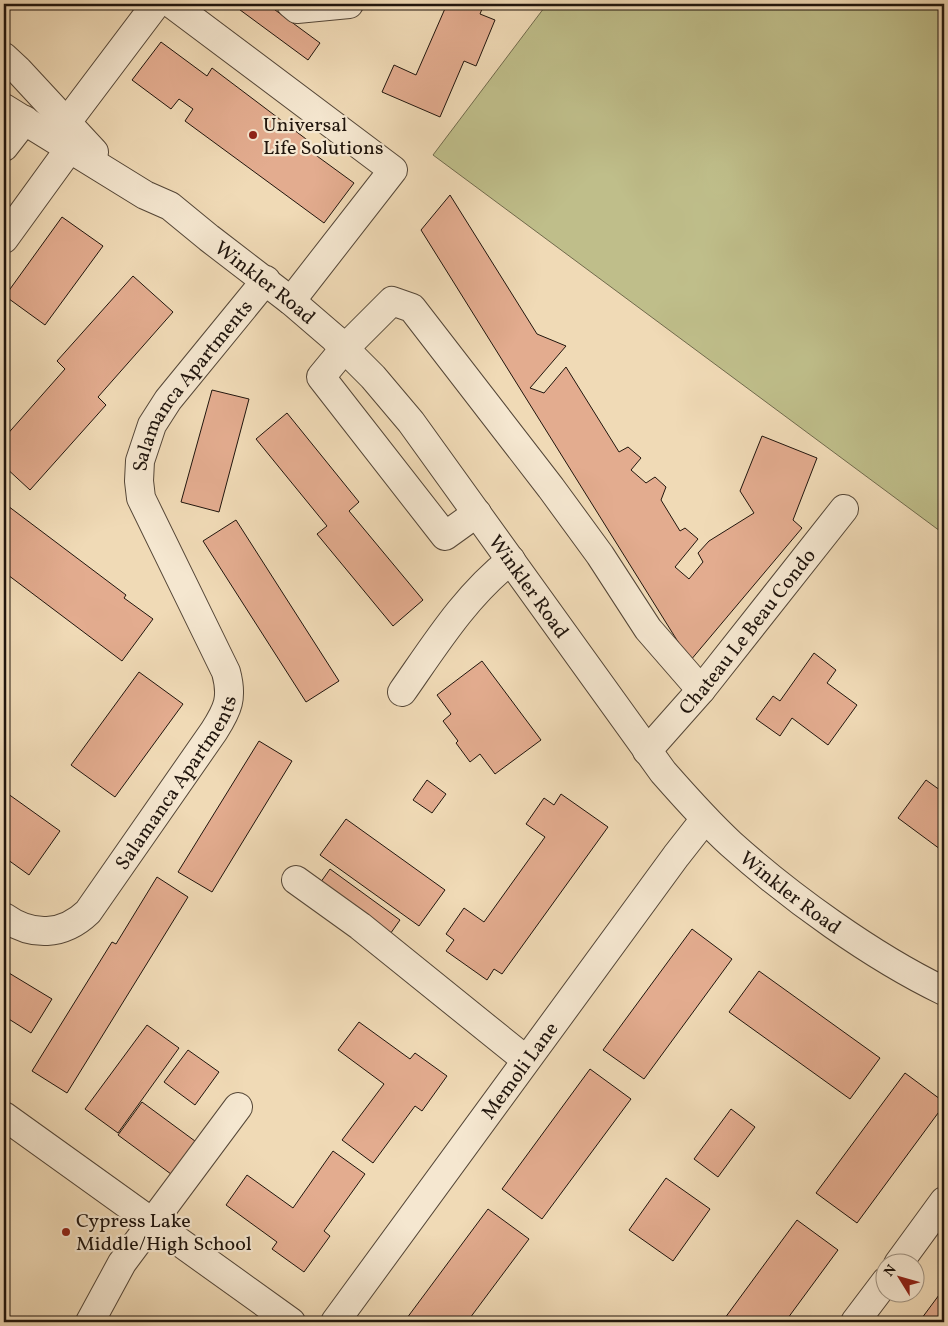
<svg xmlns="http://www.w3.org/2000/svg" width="948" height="1326" font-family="Vollkorn,serif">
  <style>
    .green { fill: #bfbe8a; stroke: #706a4c }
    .building { fill: #e3ac8f; stroke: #20150d }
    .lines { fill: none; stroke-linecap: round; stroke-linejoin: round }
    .minor-casing { stroke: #544637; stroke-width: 30 }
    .minor { stroke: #f5e7d0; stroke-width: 28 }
    .poi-dot { fill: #8f2418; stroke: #f5e7d0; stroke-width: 2 }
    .labels { text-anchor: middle; stroke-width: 4.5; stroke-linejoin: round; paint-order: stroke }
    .poi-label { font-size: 20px; fill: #20150d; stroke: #f5e7d0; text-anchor: start }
    .street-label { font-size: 20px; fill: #20150d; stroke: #f5e7d0 }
  </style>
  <rect width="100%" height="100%" fill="#f0dab6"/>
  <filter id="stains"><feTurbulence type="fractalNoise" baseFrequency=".004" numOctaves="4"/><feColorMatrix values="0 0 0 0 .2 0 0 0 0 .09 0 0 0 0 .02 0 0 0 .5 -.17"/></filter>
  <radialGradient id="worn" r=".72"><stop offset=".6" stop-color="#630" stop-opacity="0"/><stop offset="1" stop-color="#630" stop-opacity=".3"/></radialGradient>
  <!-- green -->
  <path class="green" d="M547,4H944V534L433,155Z"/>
  <!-- building -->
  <path class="building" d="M232,4H267L320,43L308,60Z
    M447,4H484L480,14L495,20L476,66L464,61L440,117L382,92L394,65L416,75Z
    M161,42L207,76L212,68L310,142L306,148L354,183L324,223L185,121L193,109L179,99L171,109L132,80Z
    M450,195L537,334L566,346L530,388L544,393L566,367L619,452L628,447L641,458L631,470L646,483L655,477L666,487L661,500L680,531L685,528L698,539L675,567L689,579L703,562L698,553L709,541L754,513L740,491L762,436L817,458L793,520L802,528L690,661L421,230Z
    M62,217L103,246L45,325L5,296Z
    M133,276L173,312L98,397L106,405L30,490L4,466V438L65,369L57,361Z
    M212,390L249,399L219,512L181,502Z
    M287,413L359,502L349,511L423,600L393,626L317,534L327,526L256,439Z
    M4,503L126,595L124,598L153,619L122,661L4,572Z
    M236,520L339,681L306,702L203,541Z
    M814,653L836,670L827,683L857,705L828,745L792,718L780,736L756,719L773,696L780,701Z
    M482,661L541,740L495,774L480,754L470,762L456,743L458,741L443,721L451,714L437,695Z
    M139,672L183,704L115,797L71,765Z
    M259,741L292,761L212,892L178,872Z
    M427,780L446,794L432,813L413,800Z
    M926,780L944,793V852L898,818Z
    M4,791L60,831L29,875L4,857Z
    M561,794L608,827L502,974L494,969L487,980L446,951L454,940L446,934L464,908L484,922L545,837L526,824L544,798L554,805Z
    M346,819L445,890L419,926L320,855Z
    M330,869L400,920L388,937L318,886Z
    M157,877L188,897L67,1093L32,1071L112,942L116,944Z
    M692,929L732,959L644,1079L603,1050Z
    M4,970L52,999L31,1033L4,1016Z
    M759,971L880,1058L850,1099L729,1012Z
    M359,1022L410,1059L415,1053L447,1076L422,1111L415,1106L373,1163L342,1140L384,1084L338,1050Z
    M147,1025L179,1048L118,1133L85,1109Z
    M188,1050L219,1072L195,1105L164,1082Z
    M590,1069L631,1099L542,1219L502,1189Z
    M905,1073L944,1102V1105L857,1223L816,1193Z
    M142,1102L199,1144L175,1177L118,1135Z
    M731,1109L755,1127L718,1177L694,1159Z
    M333,1151L365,1174L324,1231L330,1236L304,1272L272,1249L277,1242L226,1205L247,1175L293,1208Z
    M666,1178L710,1209L673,1261L629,1230Z
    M488,1209L529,1239L467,1322H404Z
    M797,1220L838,1250L785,1322H722Z
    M939,1295L944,1300V1322H919Z"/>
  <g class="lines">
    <defs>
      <g id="minor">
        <path d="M172,4L393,170L291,301"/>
        <path d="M291,4L297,9L349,4"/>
        <path d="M4,57L18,70L94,152"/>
        <path id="s1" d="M4,108L145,195L170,206L209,238L291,301L334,338L373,377L411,422L663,772C685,797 707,822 731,844C790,897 873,957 944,991"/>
        <path d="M67,122L156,4"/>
        <path d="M4,147L25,120"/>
        <path d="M4,239L70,148"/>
        <path d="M477,513L445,536L321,377L344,349L392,301L412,308L551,488L600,555L648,629L701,690"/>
        <path d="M402,692C435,645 465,596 511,560"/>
        <path id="s2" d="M647,751L701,690L844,509"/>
        <path d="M296,880L360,926L526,1060"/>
        <path id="s3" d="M4,917C32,937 63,936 88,912L214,731C228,709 233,698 226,672L141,498L139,481L140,461L152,425L168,400L266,280"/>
        <path d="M4,1116L291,1322"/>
        <path d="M898,1264L944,1201"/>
        <path d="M90,1322L122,1263L238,1107"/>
        <path id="s4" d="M335,1322L676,856L705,819"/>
        <path d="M855,1322L886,1281"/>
      </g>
    </defs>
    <!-- minor casing -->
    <use href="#minor" class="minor-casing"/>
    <!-- minor -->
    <use href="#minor" class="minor"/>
  </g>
  <!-- markers -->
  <g class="poi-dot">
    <circle cx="253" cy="135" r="5"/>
    <circle cx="66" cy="1232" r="5"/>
  </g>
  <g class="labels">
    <!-- poi labels -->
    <g class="poi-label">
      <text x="263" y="131">Universal<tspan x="263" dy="23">Life Solutions</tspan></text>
      <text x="76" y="1227">Cypress Lake<tspan x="76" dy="23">Middle/High School</tspan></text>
    </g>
    <!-- street labels -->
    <g class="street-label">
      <text dy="7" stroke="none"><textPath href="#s1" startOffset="315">Winkler Road</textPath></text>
      <text dy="7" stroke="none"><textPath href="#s3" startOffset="698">Salamanca Apartments</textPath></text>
      <text dy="7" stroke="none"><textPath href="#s1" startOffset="720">Winkler Road</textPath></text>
      <text dy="7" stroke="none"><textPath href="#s2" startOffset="156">Chateau Le Beau Condo</textPath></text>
      <text dy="7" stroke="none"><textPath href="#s3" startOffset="249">Salamanca Apartments</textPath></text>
      <text dy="7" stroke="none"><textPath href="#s1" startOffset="1125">Winkler Road</textPath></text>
      <text dy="7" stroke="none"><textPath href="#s4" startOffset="312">Memoli Lane</textPath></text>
    </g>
  </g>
  <!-- margin -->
  <rect width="948" height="1326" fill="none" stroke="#f0dab6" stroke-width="20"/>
  <rect x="5" y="5" width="938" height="1316" fill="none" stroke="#20150d" stroke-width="2.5"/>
  <rect x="10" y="10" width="928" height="1306" fill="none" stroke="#20150d"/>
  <!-- north arrow -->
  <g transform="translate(900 1278) rotate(307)"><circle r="24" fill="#f5e7d0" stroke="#a09382"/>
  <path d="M0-4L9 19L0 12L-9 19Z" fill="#8f2418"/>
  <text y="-8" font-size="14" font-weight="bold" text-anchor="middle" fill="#20150d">N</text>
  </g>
  <rect width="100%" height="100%" filter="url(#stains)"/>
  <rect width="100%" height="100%" fill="url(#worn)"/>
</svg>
